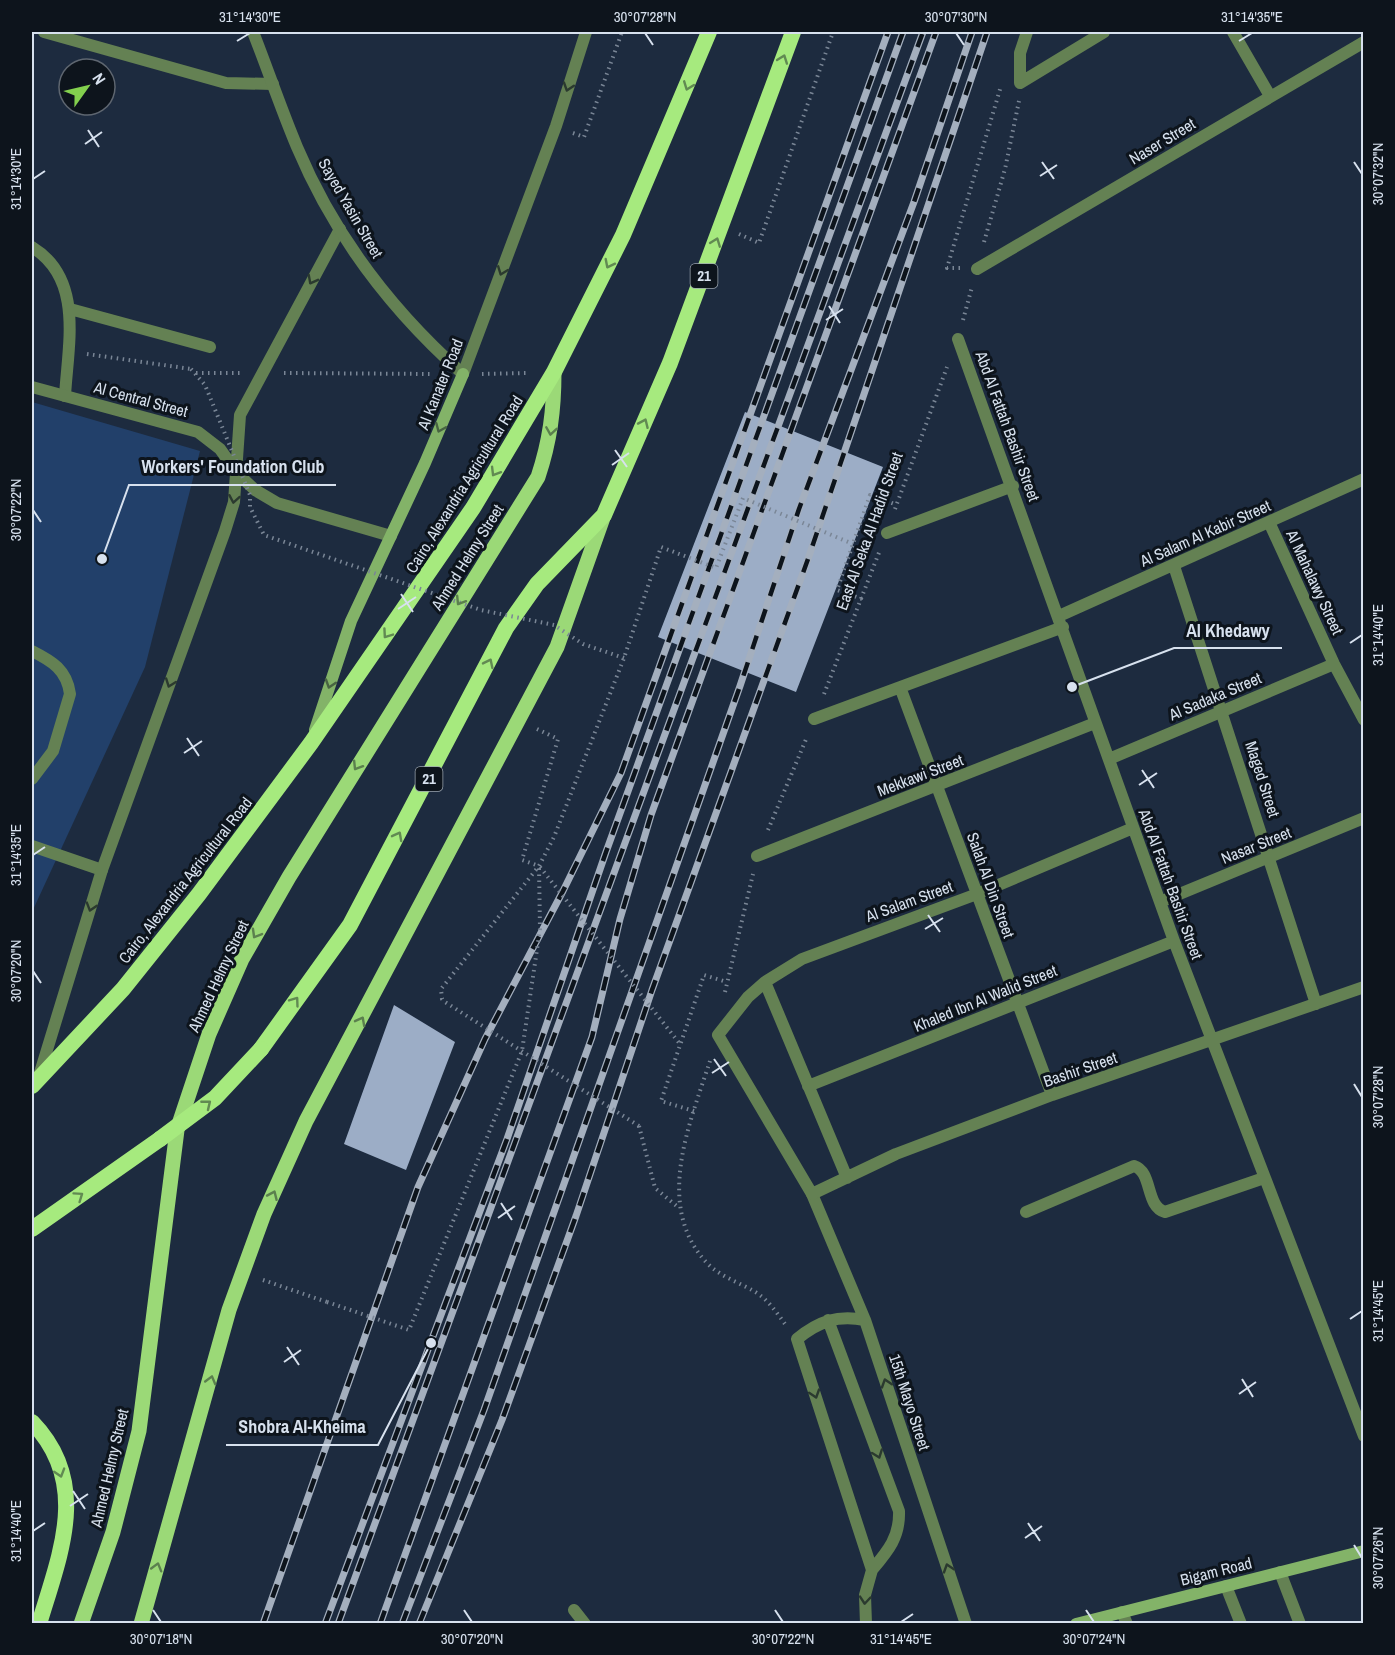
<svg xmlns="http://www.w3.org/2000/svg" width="1395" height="1655" font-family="'Archivo Narrow',sans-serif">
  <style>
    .green { fill: #22406a }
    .building { fill: #9cadc6 }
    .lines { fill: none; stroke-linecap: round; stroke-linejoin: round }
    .path { stroke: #7a8696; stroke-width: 4; stroke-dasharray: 1.5 4.5; stroke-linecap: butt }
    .service { stroke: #648153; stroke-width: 12 }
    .minor { stroke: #648153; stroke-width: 12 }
    .tertiary { stroke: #648153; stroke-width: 12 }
    .secondary { stroke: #83b368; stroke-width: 12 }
    .primary { stroke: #9bd977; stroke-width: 15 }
    .trunk { stroke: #a6ea7e; stroke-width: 16 }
    .rail-casing { stroke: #a4afbe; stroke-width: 7 }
    .rail { stroke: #0d141c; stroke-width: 4.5; stroke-dasharray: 14; stroke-linecap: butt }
    .path-bridge { stroke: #7a8696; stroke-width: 4; stroke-dasharray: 1.5 4.5; stroke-linecap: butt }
    .trunk-bridge { stroke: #a6ea7e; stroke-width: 16 }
    .oneway { stroke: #618a52 }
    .oneway2 { stroke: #2b3a2f }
    .oneway3 { stroke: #486442 }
    .oneway4 { stroke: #5b804e }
    .ticks { fill: none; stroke: #d7e1ee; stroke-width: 2 }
    .labels { text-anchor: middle; stroke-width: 6; stroke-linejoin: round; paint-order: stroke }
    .shield { fill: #0d141c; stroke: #9aa4af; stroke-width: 1.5 }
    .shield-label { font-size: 15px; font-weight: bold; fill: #d7e1ee }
    .street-label { font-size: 16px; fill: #d7e1ee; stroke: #0d141c }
    .leader { fill: none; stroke: #d7e1ee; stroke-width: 2 }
    .callout-dot { fill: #d7e1ee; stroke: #0d141c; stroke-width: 2 }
    .callout-label { font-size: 18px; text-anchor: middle; font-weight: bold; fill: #d7e1ee; stroke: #0d141c; stroke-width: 6; stroke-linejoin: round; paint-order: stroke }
    .neatline { fill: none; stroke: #d7e1ee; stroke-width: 2 }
    .ticks-label { font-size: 15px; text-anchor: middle; fill: #d7e1ee }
  </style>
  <rect width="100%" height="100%" fill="#1d2b3f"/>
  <!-- green -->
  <path class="green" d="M32,402L200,451L145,667L32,912Z"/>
  <!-- building -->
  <path class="building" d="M745,412L883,467L796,692L658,637Z
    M394,1005L455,1042L406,1170L344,1144Z"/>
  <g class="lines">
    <!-- path -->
    <path class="path" d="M573,133L584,137L622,32
      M739,234L759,243L833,32
      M984,242L1005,169L1019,101
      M960,268H947L1001,86
      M963,320L972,287
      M87,354L191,369
      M196,373H241
      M284,373L433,374
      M482,374L529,373
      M895,509L947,367
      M862,599L837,590L870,495L897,505
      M824,694L880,550
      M537,729L558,739L522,860L539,866
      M768,830L807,737
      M725,992L753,874
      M710,1061C690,1123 654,1205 706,1262C720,1277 741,1283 757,1293C769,1301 777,1313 785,1324
      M694,1111L661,1101L704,975L727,982
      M639,1126L655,1188L679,1208
      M263,1280L327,1302"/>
    <!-- service -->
    <path class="service" d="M44,32L226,83L273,84
      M32,247C84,279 68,344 65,396
      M70,309L210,347
      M32,651C52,661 67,670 70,694L53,751L32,779
      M32,846L102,870
      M812,1194L865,1320L966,1624
      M1026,1212L1134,1166C1153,1172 1145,1206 1165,1212L1264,1178
      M828,1320L899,1511C900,1537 888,1551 872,1570
      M865,1320C837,1315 819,1321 797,1339L872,1570L865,1595L866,1624
      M1280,1572L1300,1624
      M1226,1586L1241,1624
      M1122,1612L1127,1624"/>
    <!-- minor -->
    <path class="minor" d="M1027,32L1020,53V83L1104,32
      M1233,32L1270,96
      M977,269L1364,42
      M958,339L1174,941L1364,1436
      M463,374L556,126L586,32
      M32,387L198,432L220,449L237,473L255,490L277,503L391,536
      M1269,522L1334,664L1364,720
      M887,533L1013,486
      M1174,566L1316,1004
      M1059,616L1364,479
      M900,687L1052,1095
      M814,719L1063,627
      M1109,759L1334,664
      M1133,828L977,894L802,959L765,982L748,997L718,1035L812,1194L896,1154L1052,1095L1364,987
      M757,856L1095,723
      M1160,902L1364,818
      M765,982L847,1178
      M39,1076L102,870L225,531L234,502L240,415L340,229
      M808,1086L1174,941
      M574,1610L585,1624"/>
    <!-- tertiary -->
    <path class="tertiary" d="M253,32C268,70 281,109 297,147C334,235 392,311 463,374"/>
    <!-- secondary -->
    <path class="secondary" d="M315,730L351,621L425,463L463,374
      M1076,1624L1364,1551"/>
    <!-- primary -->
    <path class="primary" d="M81,1624L113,1532L139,1431L177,1130L209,1034L242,959L289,877L538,477C550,441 554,410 554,372
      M141,1624L229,1310L264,1214L306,1121L557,647L604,515"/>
    <!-- trunk -->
    <path class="trunk" d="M261,1049L350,925L506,628L537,584L604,515L670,363L793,32
      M32,1086L123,989L199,894L311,743L473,508L554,372L623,235L709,32
      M32,1229L160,1139
      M32,1422C91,1483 60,1554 39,1624"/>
    <defs>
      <path id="rail" d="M263,1624L418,1187L485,1039L563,891L621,773L888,32
        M325,1624L507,1139L606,852L903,32
        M338,1624L923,32
        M380,1624L592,1037L620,919L651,815L936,32
        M402,1624L484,1410L740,686L799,509L914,202L972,32
        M419,1624L502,1420L576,1216L652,990L808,559L987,32"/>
    </defs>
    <!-- rail casing -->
    <use href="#rail" class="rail-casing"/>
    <!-- rail -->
    <use href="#rail" class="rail"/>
    <!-- path-bridge -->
    <path class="path-bridge" d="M191,369L205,385L250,495V507L264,535L481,610L554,625L583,644L624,658
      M540,867L680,1044
      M639,1126L445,1002L442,999L441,989L539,866L554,837L624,658L661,547L716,568L743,498L853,544
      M327,1302L409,1330L522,1051L540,929L539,867"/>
    <!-- trunk-bridge -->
    <path class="trunk-bridge" d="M160,1139L215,1098L261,1049"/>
  </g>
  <!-- one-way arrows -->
  <defs><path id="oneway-chevron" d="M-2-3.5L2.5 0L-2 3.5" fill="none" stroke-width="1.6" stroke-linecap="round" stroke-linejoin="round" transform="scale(1.5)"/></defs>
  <g class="oneway">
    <use href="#oneway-chevron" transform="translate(783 59) rotate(-70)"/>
    <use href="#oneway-chevron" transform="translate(688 86) rotate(111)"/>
    <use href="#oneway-chevron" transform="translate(716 242) rotate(-69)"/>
    <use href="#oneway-chevron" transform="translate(609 264) rotate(117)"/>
    <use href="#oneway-chevron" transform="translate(644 423) rotate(-66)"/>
    <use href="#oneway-chevron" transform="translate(495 472) rotate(121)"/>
    <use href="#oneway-chevron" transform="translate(387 634) rotate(125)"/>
    <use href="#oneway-chevron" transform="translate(489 663) rotate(-64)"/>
    <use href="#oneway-chevron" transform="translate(398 836) rotate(-62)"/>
    <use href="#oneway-chevron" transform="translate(295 1001) rotate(-54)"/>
    <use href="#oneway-chevron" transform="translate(207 1104) rotate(-39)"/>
    <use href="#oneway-chevron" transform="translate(79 1196) rotate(-35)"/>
    <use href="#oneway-chevron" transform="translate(60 1473) rotate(73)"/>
  </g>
  <g class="oneway2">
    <use href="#oneway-chevron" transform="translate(568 87) rotate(108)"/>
    <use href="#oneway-chevron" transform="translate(502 271) rotate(111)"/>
    <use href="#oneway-chevron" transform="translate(312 280) rotate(118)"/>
    <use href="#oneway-chevron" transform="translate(234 499) rotate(100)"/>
    <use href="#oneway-chevron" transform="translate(170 683) rotate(110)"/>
    <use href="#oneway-chevron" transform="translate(91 907) rotate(107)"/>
    <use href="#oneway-chevron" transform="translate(886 1383) rotate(-108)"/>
    <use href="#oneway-chevron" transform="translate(815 1394) rotate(72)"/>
    <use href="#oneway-chevron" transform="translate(878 1454) rotate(70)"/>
    <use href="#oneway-chevron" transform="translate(948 1568) rotate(-108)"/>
    <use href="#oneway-chevron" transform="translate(865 1600) rotate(95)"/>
  </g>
  <g class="oneway3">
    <use href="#oneway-chevron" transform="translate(440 428) rotate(113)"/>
    <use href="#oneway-chevron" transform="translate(330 684) rotate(108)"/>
  </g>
  <g class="oneway4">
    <use href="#oneway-chevron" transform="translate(551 431) rotate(99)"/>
    <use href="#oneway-chevron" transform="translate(460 601) rotate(122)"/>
    <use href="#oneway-chevron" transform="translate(357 766) rotate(122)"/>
    <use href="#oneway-chevron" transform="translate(256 934) rotate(120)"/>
    <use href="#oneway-chevron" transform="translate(361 1021) rotate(-62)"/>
    <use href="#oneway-chevron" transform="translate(273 1195) rotate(-66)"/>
    <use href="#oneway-chevron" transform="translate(211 1380) rotate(-75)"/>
    <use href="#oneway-chevron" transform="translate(157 1567) rotate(-74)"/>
  </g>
  <!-- ticks -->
  <path class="ticks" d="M645,33L653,45M956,33L964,45M237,41L250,33M1239,41L1252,33M88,130L99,147M85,144L102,132M1042,162L1054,179M1354,162L1362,174M1040,176L1057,165M33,179L45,171M829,306L840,323M826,320L843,309M615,450L627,467M612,465L629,453M33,510L41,522M401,594L413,612M398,609L416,597M1350,643L1362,635M187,738L199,756M184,753L202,741M1142,770L1154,788M1139,785L1157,773M33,855L45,847M928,915L940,932M925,929L943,918M33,971L41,983M714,1059L726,1076M712,1073L729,1062M1354,1084L1362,1097M501,1203L512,1220M498,1218L515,1206M1350,1319L1362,1311M287,1347L299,1365M284,1362L301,1350M1242,1379L1253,1397M1239,1394L1256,1382M73,1491L85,1509M70,1506L88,1494M1028,1523L1040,1541M33,1531L45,1523M1025,1538L1042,1526M1354,1545L1362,1558M153,1610L161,1622M464,1610L472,1622M775,1610L783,1622M1086,1610L1094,1622M901,1622L913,1614"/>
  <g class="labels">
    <!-- shield labels -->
    <g class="shield">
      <rect x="690.5" y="264" width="27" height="24" rx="4.5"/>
      <rect x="415.5" y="767" width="27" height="24" rx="4.5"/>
    </g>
    <g class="shield-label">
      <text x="704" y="281">21</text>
      <text x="429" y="784">21</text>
    </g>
    <!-- street labels -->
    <g class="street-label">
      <text transform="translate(1162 141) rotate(-31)" y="6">Naser Street</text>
      <text transform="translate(351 208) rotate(60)" y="6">Sayed Yasin Street</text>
      <text transform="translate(440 384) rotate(-68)" y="6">Al Kanater Road</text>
      <text transform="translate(141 399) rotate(15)" y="6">Al Central Street</text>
      <text transform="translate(1008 426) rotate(70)" y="6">Abd Al Fattah Bashir Street</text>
      <text transform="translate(464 484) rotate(-58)" y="6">Cairo, Alexandria Agricultural Road</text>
      <text transform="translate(869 531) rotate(-70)" y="6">East Al Seka Al Hadid Street</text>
      <text transform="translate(1205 533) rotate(-24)" y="6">Al Salam Al Kabir Street</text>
      <text transform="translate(467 557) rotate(-58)" y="6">Ahmed Helmy Street</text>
      <text transform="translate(1315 582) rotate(65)" y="6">Al Mahalawy Street</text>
      <text transform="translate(1215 696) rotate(-23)" y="6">Al Sadaka Street</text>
      <text transform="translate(920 775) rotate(-21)" y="6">Mekkawi Street</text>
      <text transform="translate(1263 779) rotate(72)" y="6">Maged Street</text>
      <text transform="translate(1256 845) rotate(-22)" y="6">Nasar Street</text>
      <text transform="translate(185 880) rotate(-52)" y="6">Cairo, Alexandria Agricultural Road</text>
      <text transform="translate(1171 884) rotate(70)" y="6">Abd Al Fattah Bashir Street</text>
      <text transform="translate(991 885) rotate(70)" y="6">Salah Al Din Street</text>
      <text transform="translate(909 901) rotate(-20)" y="6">Al Salam Street</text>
      <text transform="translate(218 976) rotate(-65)" y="6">Ahmed Helmy Street</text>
      <text transform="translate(985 998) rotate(-22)" y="6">Khaled Ibn Al Walid Street</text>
      <text transform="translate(1080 1069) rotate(-19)" y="6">Bashir Street</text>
      <text transform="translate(910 1402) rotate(72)" y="6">15th Mayo Street</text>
      <text transform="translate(109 1468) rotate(-77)" y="6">Ahmed Helmy Street</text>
      <text transform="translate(1216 1571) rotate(-14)" y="6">Bigam Road</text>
    </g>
  </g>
  <!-- callouts -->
  <path class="leader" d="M102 559L129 485H336M1072 687L1174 648H1282M431 1343L378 1445H226"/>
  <g class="callout-dot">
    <circle cx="102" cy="559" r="6"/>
    <circle cx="1072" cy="687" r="6"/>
    <circle cx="431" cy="1343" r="6"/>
  </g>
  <g class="callout-label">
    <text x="233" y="473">Workers' Foundation Club</text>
    <text x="1228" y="637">Al Khedawy</text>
    <text x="302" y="1433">Shobra Al-Kheima</text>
  </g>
  <!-- border -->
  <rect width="1395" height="1655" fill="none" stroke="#0d141c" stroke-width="66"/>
  <!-- north arrow -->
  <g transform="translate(87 87) rotate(56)"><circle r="28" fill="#0d141c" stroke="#5e6670" stroke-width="1.5"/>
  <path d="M0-4.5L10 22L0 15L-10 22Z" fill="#83d04e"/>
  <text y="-9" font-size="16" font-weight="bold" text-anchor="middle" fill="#d7e1ee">N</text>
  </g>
  <rect x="33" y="33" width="1329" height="1589" class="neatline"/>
  <g class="ticks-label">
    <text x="250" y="22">31°14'30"E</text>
    <text x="645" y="22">30°07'28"N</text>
    <text x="956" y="22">30°07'30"N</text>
    <text x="1252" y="22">31°14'35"E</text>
    <text transform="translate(1378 174) rotate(-90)" y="5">30°07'32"N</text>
    <text transform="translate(16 179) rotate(-90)" y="5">31°14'30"E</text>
    <text transform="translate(16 510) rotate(-90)" y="5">30°07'22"N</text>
    <text transform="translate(1378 635) rotate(-90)" y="5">31°14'40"E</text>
    <text transform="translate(16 855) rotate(-90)" y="5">31°14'35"E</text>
    <text transform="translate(16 971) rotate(-90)" y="5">30°07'20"N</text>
    <text transform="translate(1378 1097) rotate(-90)" y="5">30°07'28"N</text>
    <text transform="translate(1378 1311) rotate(-90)" y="5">31°14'45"E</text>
    <text transform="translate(16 1531) rotate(-90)" y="5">31°14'40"E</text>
    <text transform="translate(1378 1558) rotate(-90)" y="5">30°07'26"N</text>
    <text x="161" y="1644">30°07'18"N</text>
    <text x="472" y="1644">30°07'20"N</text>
    <text x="783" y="1644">30°07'22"N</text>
    <text x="901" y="1644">31°14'45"E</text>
    <text x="1094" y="1644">30°07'24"N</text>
  </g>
</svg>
